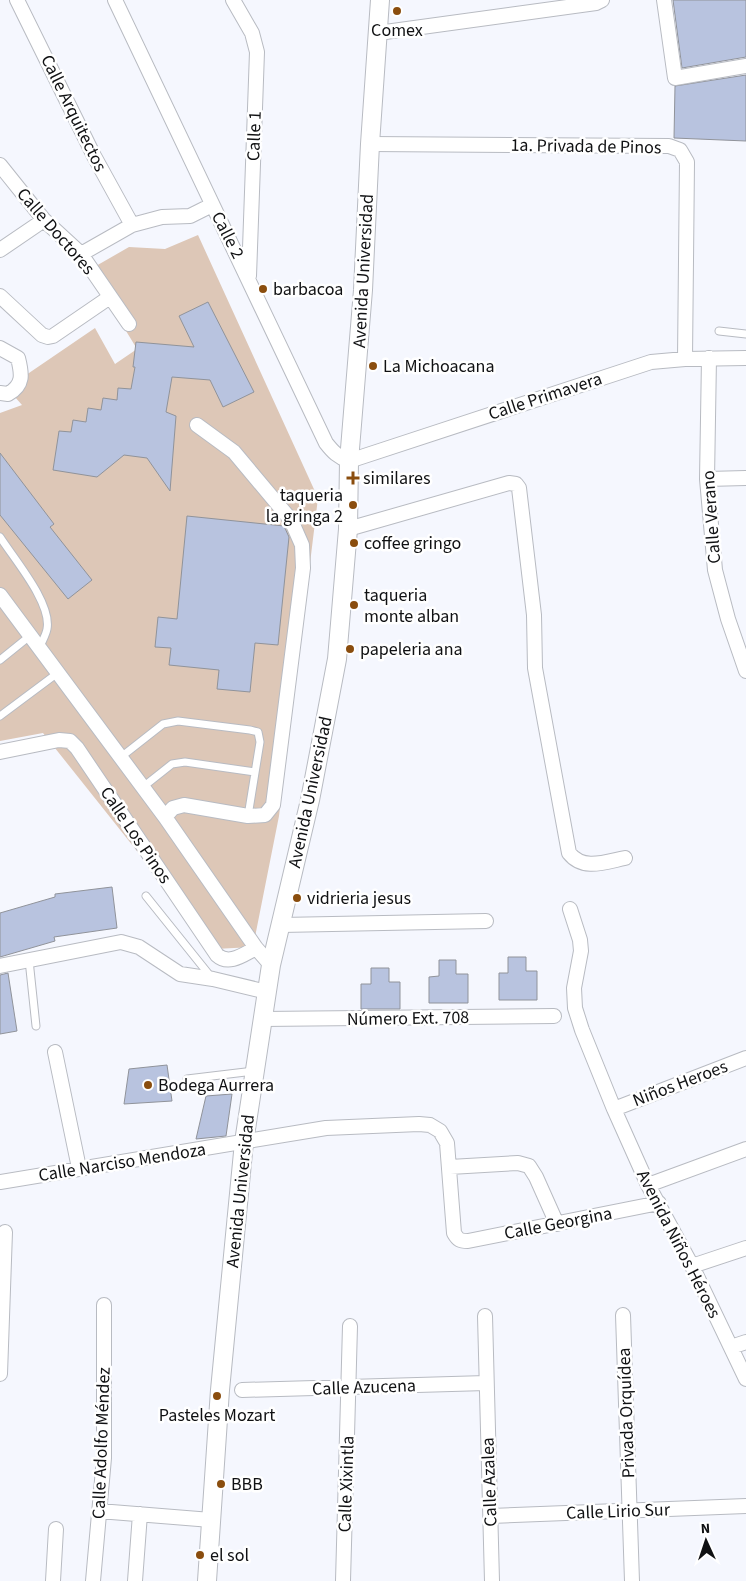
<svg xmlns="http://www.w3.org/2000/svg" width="746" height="1581" font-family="'Source Sans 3',sans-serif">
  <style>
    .green { fill: #ddc7b7 }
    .building { fill: #b8c3df; stroke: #90939a }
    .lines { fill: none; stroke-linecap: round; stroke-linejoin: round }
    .service-casing { stroke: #b8bbc2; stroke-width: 9 }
    .minor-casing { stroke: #b8bbc2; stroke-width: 16 }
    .tertiary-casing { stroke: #b8bbc2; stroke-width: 20 }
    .service { stroke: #fff; stroke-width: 7 }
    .minor { stroke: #fff; stroke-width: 14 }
    .tertiary { stroke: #fff; stroke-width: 18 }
    .poi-dot { fill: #8a4d0e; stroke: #fff; stroke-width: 2 }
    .labels { text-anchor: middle; stroke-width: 5; stroke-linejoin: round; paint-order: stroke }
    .poi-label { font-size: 18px; fill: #101113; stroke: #fff; text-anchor: start }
    .street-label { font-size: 18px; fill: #101113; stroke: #fff }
  </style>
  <rect width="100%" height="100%" fill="#f5f7fe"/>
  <!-- green -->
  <path class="green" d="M198,235L318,498L279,816L253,947L215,949L43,733L0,741V413L22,405L7,388L95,328L115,364L137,349L89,270L129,247L165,249Z"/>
  <!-- building -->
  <path class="building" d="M673,0H746V57L682,68Z
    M746,75V141L674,138L675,86Z
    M208,302L254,392L223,407L210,380L172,377L166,412L176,416L170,491L147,458L124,455L97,477L53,470L59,431L71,432L73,420L86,422L88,408L101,410L103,398L117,400L118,388L131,389L135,367H133L136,342L194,347L179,316Z
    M0,453L54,524L50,527L92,580L68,599L0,515Z
    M187,516L284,526L289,537L278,645L255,643L250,692L217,689L219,670L169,665L171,648L155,647L158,617L177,619Z
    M112,887L117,928L54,937L55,941L0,957V913L55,897V894Z
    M508,957H526V971H537V1000H499V973H508Z
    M439,960H456V974H468V1003H429V977L439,976Z
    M371,968H389V982H400V1009H361V984H371Z
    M8,973L17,1031L0,1034V975Z
    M167,1065L172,1101L124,1104L129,1069Z
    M232,1094L226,1136L196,1139L206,1096Z"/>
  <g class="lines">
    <defs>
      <path id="service" d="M719,331L746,334
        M0,537C14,559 52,603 47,629C46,635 42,641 40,647
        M0,660L31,635
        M0,716L59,672
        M121,757L163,724L178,721L250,730L258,732L260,742L248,816
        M143,787L172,764L185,762L255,772
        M146,896L211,977
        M29,960L36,1026
        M187,1079L254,1071"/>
      <path id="minor" d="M17,0L94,156L132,225
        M115,0C185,148 257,295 326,443C333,452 338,457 349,461L651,362L685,359L746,358
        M233,0L252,33L257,52L249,276
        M664,0L675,78L746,66
        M378,33L596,3L602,0
        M370,144L669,146L680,150L687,162L685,359
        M0,165L44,220L81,254L129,324
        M0,250L44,220
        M81,254L132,225L162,217L190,216L212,205
        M0,296L42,335L48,337L53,336L110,297
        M0,348L18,358C22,374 24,385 8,394L0,393
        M709,358L707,479L715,570L728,619L746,671
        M707,479L746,478
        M348,529L509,483L516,484L519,488L534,615L535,668L569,853C583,871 605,862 625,858
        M0,595L165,817L256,948L271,965
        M0,752L59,740L70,741L77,748L217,955C229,966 244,954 256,948
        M165,817L173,808L184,805L248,816L265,815L273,805L303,568L302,545L291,520L234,452L197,425
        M570,909L580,940L581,951L574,988L575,1008L582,1030L614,1109L648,1185L692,1266L746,1379
        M281,925L486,921
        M0,966L121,942L139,947L180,974L213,979L267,992
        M262,1019L554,1016
        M55,1052L79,1168
        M614,1109L746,1058
        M450,1167L518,1163L529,1166L536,1177L557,1224
        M0,1182L326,1128L419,1124L430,1125L440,1131L447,1143L454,1233C458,1240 460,1241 468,1241L659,1203
        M648,1185L746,1149
        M692,1266L746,1248
        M623,1315L632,1581
        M485,1316L492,1581
        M731,1347L746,1342
        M0,1374L5,1232
        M242,1390L486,1383
        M99,1511L211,1520
        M491,1516L746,1506
        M53,1581L56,1529
        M93,1581L104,1458V1305
        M135,1581L140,1514
        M343,1581L350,1326"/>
      <path id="tertiary" d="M207,1581L220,1390L244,1142L271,965L310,800L337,659L348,529L349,461L363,290L370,144L380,0"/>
    </defs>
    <!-- service casing -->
    <use href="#service" class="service-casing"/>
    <!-- minor casing -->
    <use href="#minor" class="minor-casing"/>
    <!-- tertiary casing -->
    <use href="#tertiary" class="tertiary-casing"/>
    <!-- service -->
    <use href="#service" class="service"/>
    <!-- minor -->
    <use href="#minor" class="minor"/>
    <!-- tertiary -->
    <use href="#tertiary" class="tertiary"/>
  </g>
  <!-- markers -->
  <g class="poi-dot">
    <circle cx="397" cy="11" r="5"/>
    <circle cx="263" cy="289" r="5"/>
    <circle cx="373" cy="366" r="5"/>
    <path d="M350.5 470.5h5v5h5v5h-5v5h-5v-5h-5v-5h5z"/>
    <circle cx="353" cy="505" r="5"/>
    <circle cx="354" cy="543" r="5"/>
    <circle cx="354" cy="605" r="5"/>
    <circle cx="350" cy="649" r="5"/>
    <circle cx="297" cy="898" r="5"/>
    <circle cx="148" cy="1085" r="5"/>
    <circle cx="217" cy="1396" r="5"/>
    <circle cx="221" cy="1484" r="5"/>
    <circle cx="200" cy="1555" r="5"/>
  </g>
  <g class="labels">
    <!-- poi labels -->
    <g class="poi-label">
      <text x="397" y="36" text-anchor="middle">Comex</text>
      <text x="273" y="295">barbacoa</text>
      <text x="383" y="372">La Michoacana</text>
      <text x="363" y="484">similares</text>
      <text x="343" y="501" text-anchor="end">taqueria<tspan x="343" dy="21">la gringa 2</tspan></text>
      <text x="364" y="549">coffee gringo</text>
      <text x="364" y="601">taqueria<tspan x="364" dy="21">monte alban</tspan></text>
      <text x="360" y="655">papeleria ana</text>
      <text x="307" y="904">vidrieria jesus</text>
      <text x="158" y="1091">Bodega Aurrera</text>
      <text x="217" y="1421" text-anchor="middle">Pasteles Mozart</text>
      <text x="231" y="1490">BBB</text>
      <text x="210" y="1561">el sol</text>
    </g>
    <!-- street labels -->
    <g class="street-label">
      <text transform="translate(74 113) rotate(64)" y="6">Calle Arquitectos</text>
      <text transform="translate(254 136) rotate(-88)" y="6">Calle 1</text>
      <text transform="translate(586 146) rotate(1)" y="6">1a. Privada de Pinos</text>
      <text transform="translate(56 231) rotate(49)" y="6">Calle Doctores</text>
      <text transform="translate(228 235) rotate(63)" y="6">Calle 2</text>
      <text transform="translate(363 271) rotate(-87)" y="6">Avenida Universidad</text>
      <text transform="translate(545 396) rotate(-18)" y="6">Calle Primavera</text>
      <text transform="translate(711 517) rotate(-94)" y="6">Calle Verano</text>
      <text transform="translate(310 792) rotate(-78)" y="6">Avenida Universidad</text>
      <text transform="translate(136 835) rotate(56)" y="6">Calle Los Pinos</text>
      <text transform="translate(408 1018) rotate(-1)" y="6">Número Ext. 708</text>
      <text transform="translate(680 1083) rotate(-21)" y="6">Niños Heroes</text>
      <text transform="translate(122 1162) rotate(-9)" y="6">Calle Narciso Mendoza</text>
      <text transform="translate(240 1191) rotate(-84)" y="6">Avenida Universidad</text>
      <text transform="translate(558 1223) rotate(-11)" y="6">Calle Georgina</text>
      <text transform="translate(679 1244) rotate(63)" y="6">Avenida Niños Héroes</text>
      <text transform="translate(364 1387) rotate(-2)" y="6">Calle Azucena</text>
      <text transform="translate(626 1413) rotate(-92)" y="6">Privada Orquídea</text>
      <text transform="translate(101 1443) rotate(-88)" y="6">Calle Adolfo Méndez</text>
      <text transform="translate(489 1482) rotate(-92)" y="6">Calle Azalea</text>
      <text transform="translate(346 1484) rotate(-88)" y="6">Calle Xixintla</text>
      <text transform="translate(618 1511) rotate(-2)" y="6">Calle Lirio Sur</text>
    </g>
  </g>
  <!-- north arrow -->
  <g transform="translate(706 1541) rotate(357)" stroke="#ffffff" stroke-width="4" paint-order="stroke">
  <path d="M0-4L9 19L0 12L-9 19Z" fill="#101113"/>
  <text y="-8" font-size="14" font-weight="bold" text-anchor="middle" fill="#101113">N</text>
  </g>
</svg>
